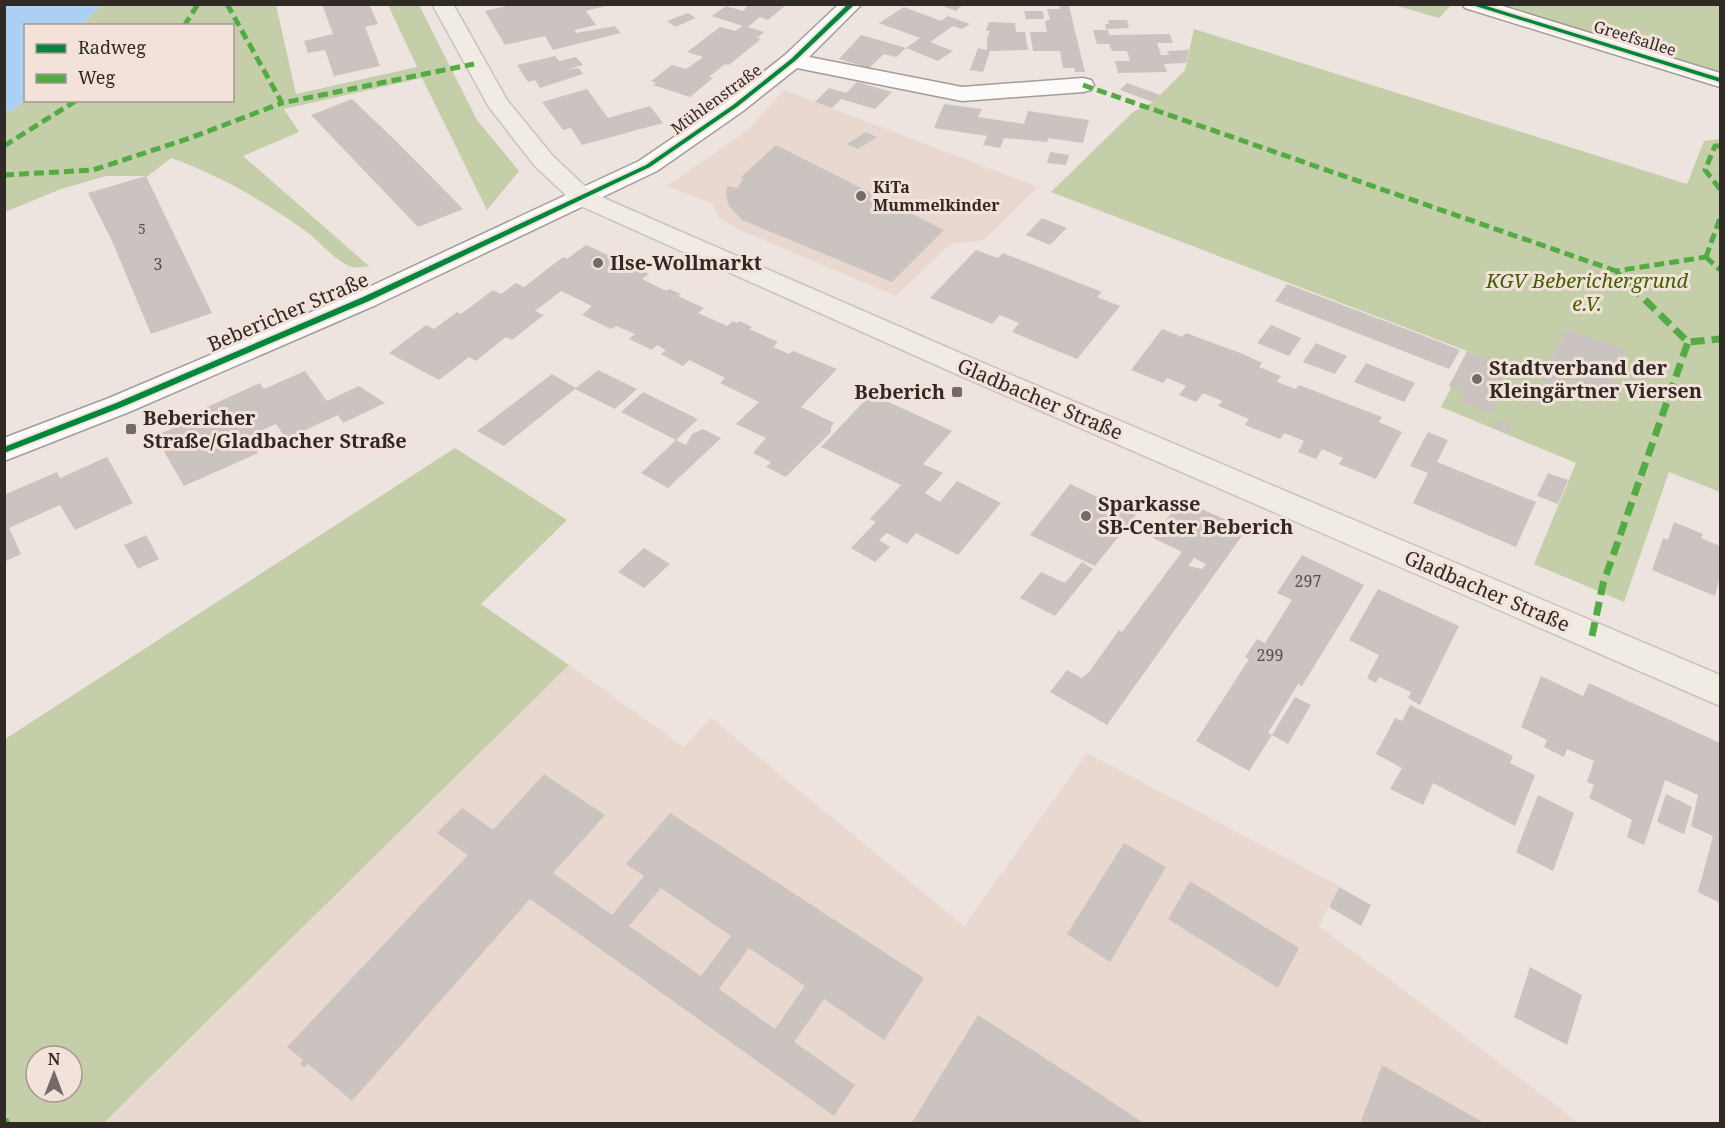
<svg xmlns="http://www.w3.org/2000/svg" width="1725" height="1128" font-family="'Noto Serif',serif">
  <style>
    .built { fill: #e9d8cf }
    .green { fill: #c4cfa9; fill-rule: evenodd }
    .water { fill: #acd0f3 }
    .building { fill: #cbc3c0; fill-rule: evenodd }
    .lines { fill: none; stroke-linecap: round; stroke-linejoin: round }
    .minor-casing { stroke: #a39c99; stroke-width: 3 }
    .major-casing { stroke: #c7c3c1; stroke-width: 3 }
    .minor { fill: #fcfbfa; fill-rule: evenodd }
    .major { fill: #f0ebe3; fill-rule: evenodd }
    .quiet-far2 { stroke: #54ab44; stroke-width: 5; stroke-dasharray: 10 5; stroke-linecap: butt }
    .quiet-far1 { stroke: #54ab44; stroke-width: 7; stroke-dasharray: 14 7; stroke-linecap: butt }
    .quiet { stroke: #54ab44; stroke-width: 9; stroke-dasharray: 18 9; stroke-linecap: butt }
    .cycleway-casing { stroke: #f3e2d9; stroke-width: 4 }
    .cycleway { fill: #00873e; fill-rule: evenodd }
    .poi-dot { fill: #726b67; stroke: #f3e2d9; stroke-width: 2 }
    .labels { text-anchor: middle; stroke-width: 6; stroke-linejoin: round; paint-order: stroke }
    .far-number-label { font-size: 14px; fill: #57504d }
    .far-street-label { font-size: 16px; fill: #302a27; stroke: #f3e2d9 }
    .far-poi-label { font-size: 16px; font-weight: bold; fill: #302a27; stroke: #f3e2d9; text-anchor: start }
    .number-label { font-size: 16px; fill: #57504d }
    .poi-label { font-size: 20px; font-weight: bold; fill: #302a27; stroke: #f3e2d9; text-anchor: start }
    .park-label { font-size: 20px; font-style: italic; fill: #436000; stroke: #f3e2d9 }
    .street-label { font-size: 20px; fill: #302a27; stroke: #f3e2d9 }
  </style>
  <rect width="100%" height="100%" fill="#ede4df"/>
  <!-- built -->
  <path class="built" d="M784,90L1038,187L984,240L950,244L896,296L740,230L718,217L713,204L667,186L749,129Z
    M569,665L684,747L711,718L964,926L1087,753L1339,886L1319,926L1579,1123L104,1124Z"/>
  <!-- green -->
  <path class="green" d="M102,5H276L296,94L417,67L388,5H419L477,120L519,171L487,210L422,78L284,109L299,132L243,156L369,266C362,267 354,269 347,265C331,257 319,240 304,230C262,200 219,175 171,158L148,176H106L61,189L5,212V112L17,108L25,97L26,100H232V26L81,25Z
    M1394,5H1451L1439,18Z
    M1487,5H1720V76Z
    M1194,29L1687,184L1704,141L1720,139V492L1669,472L1624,602L1534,564L1576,463L1441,407L1451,388L1449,386L1467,351L1051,192L1133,112L1153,102L1185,70Z
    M455,448L567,520L481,604L569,665L104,1123H5V739ZM36,1056H72V1092H36Z"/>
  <!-- water -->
  <path class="water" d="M5,4L102,5L81,25L26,26L25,97L17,108L5,112Z"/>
  <!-- building -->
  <path class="building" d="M322,4H369L378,24L365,27L380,66L334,76L325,50L308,53L304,41L333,34Z
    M516,4H613L586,11L596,25L574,30L576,33L615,26L621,33L553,50L545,36L505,45L485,11Z
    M749,4H787L768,20L760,17L748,27L764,32L757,38L761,39L729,65L725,64L709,77L713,78L690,97L653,85L656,83L651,81L672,65L686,69L703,57L687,52L720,27L735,31L743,26L712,16L726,6L743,11Z
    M938,4H963L956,11Z
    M1059,6H1069L1085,72H1075L1074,68H1063L1060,51H1033L1030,32H1047L1045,21L1050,20L1047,9H1060Z
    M904,7L941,21L948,16L970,24L962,29L953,26L930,42L953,51L938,61L906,48L920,38L879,23Z
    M1024,11H1043L1044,19H1026Z
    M688,13L696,18L675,27L667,21Z
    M1108,20H1127L1129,28L1106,29L1105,24H1109Z
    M989,22L1015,23L1016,32H1025L1028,50L990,51L983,72L970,70L978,48L987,50V39L990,31H986Z
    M1093,30H1108L1109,35L1170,34L1173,43H1157L1161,55H1169L1167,51L1189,50L1186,63L1164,64L1167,72L1118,73L1115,61H1130L1127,51H1112L1109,44H1097Z
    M861,35L889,43L906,48L896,57L884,54L869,68L839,59Z
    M555,56L559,61L576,57L583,65L565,70L579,68L583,74L540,88L535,80L528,82L517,65Z
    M857,82L892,92L875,109L841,99L832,108L815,102L829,88L846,93Z
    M1127,83L1160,95L1153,102L1120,90Z
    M587,89L608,118L650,106L663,123L582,145L571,128L563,130L542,102Z
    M352,99L399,144L463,209L418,227L311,115Z
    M944,104L982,109L978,117L1024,124L1028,111L1089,120L1083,143L1048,138L1047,142L1004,138L1000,148L983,145L987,136L934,128Z
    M866,132L877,137L858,149L847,144Z
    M776,145L944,230L892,282L742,220L729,206L726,195L727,186L737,188L743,179L740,178Z
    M1050,152L1069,155L1066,165L1047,163Z
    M146,176L212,313L151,334L112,241L88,193Z
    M1042,218L1067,228L1050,245L1026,235Z
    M586,245L649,274L642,279L666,291L669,289L681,294L678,296L704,308L698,313L727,326L733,321L737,323L740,321L752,327L749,329L778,342L773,347L789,354L793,351L837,369L801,407L834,423L831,427V432L786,477L766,467L771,462L753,453L766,438L736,424L759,402L720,383L725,378L689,360L683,366L661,354L666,350L657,345L652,350L629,339L635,334L616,326L611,329L582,315L592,306L561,291L535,311L544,315L512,340L506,337L476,361L469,357L439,380L389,353L426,325L434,329L457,312L461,314L493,290L501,294L516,283L524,287L563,257L567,259Z
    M976,250L998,258L1003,253L1102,292L1097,297L1120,306L1077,359L1012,332L1019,323L1000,315L992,324L930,298Z
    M1287,284L1427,337L1460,350L1449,369L1275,301Z
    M1271,325L1301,338L1289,356L1257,343Z
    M1162,329L1182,337L1186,333L1243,354L1262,363L1259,367L1281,376L1277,382L1296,389L1299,385L1382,417L1379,422L1402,432L1376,479L1339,464L1343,458L1322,449L1316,459L1298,452L1304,441L1284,433L1280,439L1245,425L1249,419L1218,406L1222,401L1203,393L1196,402L1179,395L1186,386L1167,378L1163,383L1131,370Z
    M1566,329L1626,350L1607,394L1564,378L1560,387L1541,379Z
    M1316,343L1347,356L1335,374L1303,362Z
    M1468,352L1507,367L1490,401L1497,404L1492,414L1459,400L1464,392L1449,386Z
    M1366,363L1415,383L1404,402L1354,382Z
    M598,370L637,389L615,409L575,389L504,446L477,431L552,374L576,388Z
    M305,371L327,401L359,386L385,403L343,423L338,415L286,439L276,424L247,437L258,453L184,486L155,436L199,417L196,412L260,383L264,389Z
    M643,392L657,399L698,419L676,440L621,412Z
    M871,394L952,431L923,464L943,473L925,493L940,502L957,481L1001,503L958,555L916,533L907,544L887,533L879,540L890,547L875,562L851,548L876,522L870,519L901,485L821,447Z
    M1497,419L1511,425L1507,434L1493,428Z
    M703,429L721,438L668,488L641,473L676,440L686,445L692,434Z
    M1428,432L1448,440L1437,462L1536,502L1516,547L1413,503L1428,473L1410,466Z
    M107,457L133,503L75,530L60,505L9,528L21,554L4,562V495L57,472L60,478Z
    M1548,473L1568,480L1558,504L1537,496Z
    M1070,484L1136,515L1095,566L1030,535Z
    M1181,500L1247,529L1107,725L1050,692L1067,670L1082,678L1089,672L1119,630L1122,632L1182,552L1153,538ZM1194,558L1206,564L1202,569L1188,566Z
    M1674,522L1703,534L1701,538L1720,546V576L1715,596L1652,570L1663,538L1668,540Z
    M146,535L159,559L138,569L124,545Z
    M644,548L670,564L644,588L618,572Z
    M1302,555L1364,585L1302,686L1298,684L1268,733L1272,735L1295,697L1311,705L1288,744L1272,735L1249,771L1196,741L1249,659L1245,657L1257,639L1265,643L1292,600L1277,593Z
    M1082,562L1093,569L1055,616L1020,598L1041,572L1065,583Z
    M1378,589L1459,626L1420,705L1408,698L1411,692L1379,677L1376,683L1367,678L1379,655L1349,640Z
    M1541,676L1583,696L1589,683L1720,743V903L1698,892L1713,836L1691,826L1698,795L1665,780L1644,845L1627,837L1632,820L1589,798L1594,785L1587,782L1594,761L1567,749L1564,757L1544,747L1547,740L1521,727Z
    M1410,705L1513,756L1510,763L1535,775L1515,826L1433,783L1423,805L1390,789L1402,768L1376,754L1395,718L1402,721Z
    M544,774L605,815L553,873L612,915L644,876L626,864L670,813L924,978L884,1040L824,999L794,1042L855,1085L834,1116L530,899L352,1101L308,1064L304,1068L300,1064L303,1060L287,1047L468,855L437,833L462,808L493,830ZM661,888L731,936L701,976L629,926ZM749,948L805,986L775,1029L719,989Z
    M1666,794L1692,807L1684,834L1657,822Z
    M1538,795L1574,813L1553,871L1516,852Z
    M1124,843L1166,867L1110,962L1067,934Z
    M1190,881L1299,948L1278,988L1168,919Z
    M1339,887L1371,905L1361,926L1329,907Z
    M1530,967L1582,995L1567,1045L1514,1017Z
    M978,1015L1085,1084L1145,1124H911Z
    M1382,1065L1486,1124H1360Z"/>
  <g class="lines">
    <defs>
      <path id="minor" d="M839,4H862L809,57L962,87L1083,78L1091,80L1094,85L1091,90L1083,92L962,101L797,68L743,111L657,171L376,305L129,412L4,461V438L109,398L356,293L639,161L727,101L785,55Z
        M1462,4H1496L1720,73V87L1465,8Z"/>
      <path id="major" d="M432,4H453L507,100L552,155L592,193L983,363L1720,675V706L963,377L574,203L534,165L489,107Z"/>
    </defs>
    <!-- minor casing -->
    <use href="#minor" class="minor-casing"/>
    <!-- major casing -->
    <use href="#major" class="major-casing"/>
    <!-- minor -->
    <use href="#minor" class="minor"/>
    <!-- major -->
    <use href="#major" class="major"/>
    <!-- quiet-far2 -->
    <path class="quiet-far2" d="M227,4L282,103L474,64
      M184,26L198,4
      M1083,85L1616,271
      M4,146L77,100
      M1720,146H1715L1705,170L1720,189
      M4,175L93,170L190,138L282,103
      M1706,257L1720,218
      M1706,257L1720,270
      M1631,286L1616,271L1706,257"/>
    <!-- quiet-far1 -->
    <path class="quiet-far1" d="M1630,285L1688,342L1720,339
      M1592,636L1603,584L1688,342"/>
    <!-- quiet -->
    <path class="quiet" d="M4,1120L6,1124"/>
    <defs>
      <path id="cycleway" d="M848,4H855L795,61L737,107L650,167L369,301L122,407L4,453V447L116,403L363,297L646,165L733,105L791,59Z
        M1469,4H1480L1720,78V82Z"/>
    </defs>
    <!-- cycleway casing -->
    <use href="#cycleway" class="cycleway-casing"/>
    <!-- cycleway -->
    <use href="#cycleway" class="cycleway"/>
  </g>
  <!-- markers -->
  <g class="poi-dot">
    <circle cx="861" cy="196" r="6"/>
    <circle cx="598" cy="263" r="6"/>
    <circle cx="1477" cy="379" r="6"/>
    <rect x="951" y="386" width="12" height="12" rx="3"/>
    <rect x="125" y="423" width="12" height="12" rx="3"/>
    <circle cx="1086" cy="516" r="6"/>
  </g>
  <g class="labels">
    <!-- far-number labels -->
    <g class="far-number-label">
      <text x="142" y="234">5</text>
    </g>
    <!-- far-street labels -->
    <g class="far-street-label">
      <text transform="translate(1635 38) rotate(17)" y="6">Greefsallee</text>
      <text transform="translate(716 99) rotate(-36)" y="6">Mühlenstraße</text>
    </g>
    <!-- far-poi labels -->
    <g class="far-poi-label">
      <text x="873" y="193">KiTa<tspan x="873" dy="18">Mummelkinder</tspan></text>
    </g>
    <!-- number labels -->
    <g class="number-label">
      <text x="158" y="270">3</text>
      <text x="1308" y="587">297</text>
      <text x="1270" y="661">299</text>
    </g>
    <!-- poi labels -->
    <g class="poi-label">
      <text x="610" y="270">Ilse-Wollmarkt</text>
      <text x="1489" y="375">Stadtverband der<tspan x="1489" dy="23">Kleingärtner Viersen</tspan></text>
      <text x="945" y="399" text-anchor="end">Beberich</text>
      <text x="143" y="425">Bebericher<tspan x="143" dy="23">Straße/Gladbacher Straße</tspan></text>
      <text x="1098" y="511">Sparkasse<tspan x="1098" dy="23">SB-Center Beberich</tspan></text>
    </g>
    <!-- park labels -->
    <g class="park-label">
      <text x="1587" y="288">KGV Beberichergrund<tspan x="1587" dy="23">e.V.</tspan></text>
    </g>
    <!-- street labels -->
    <g class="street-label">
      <text transform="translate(288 312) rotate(-23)" y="7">Bebericher Straße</text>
      <text transform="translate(1040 399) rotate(23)" y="7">Gladbacher Straße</text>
      <text transform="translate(1487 591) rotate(23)" y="7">Gladbacher Straße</text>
    </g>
  </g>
  <!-- border -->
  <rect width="1725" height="1128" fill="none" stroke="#302a27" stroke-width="12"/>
  <!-- legend -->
  <rect x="24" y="24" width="210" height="78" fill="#f3e2d9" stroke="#a59892" stroke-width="1.5"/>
  <rect x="36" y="44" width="30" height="9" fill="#00873e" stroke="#a59892" stroke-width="1.5"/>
  <text x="78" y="54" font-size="18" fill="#302a27">Radweg</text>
  <rect x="36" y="74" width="30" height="9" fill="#54ab44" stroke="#a59892" stroke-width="1.5"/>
  <text x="78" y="84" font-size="18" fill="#302a27">Weg</text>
  <!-- north arrow -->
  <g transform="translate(54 1074)"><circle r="28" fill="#f3e2d9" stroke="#a59892" stroke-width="1.5"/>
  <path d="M0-4.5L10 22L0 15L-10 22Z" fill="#726b67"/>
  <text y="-9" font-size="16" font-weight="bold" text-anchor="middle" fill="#302a27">N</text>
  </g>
</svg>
